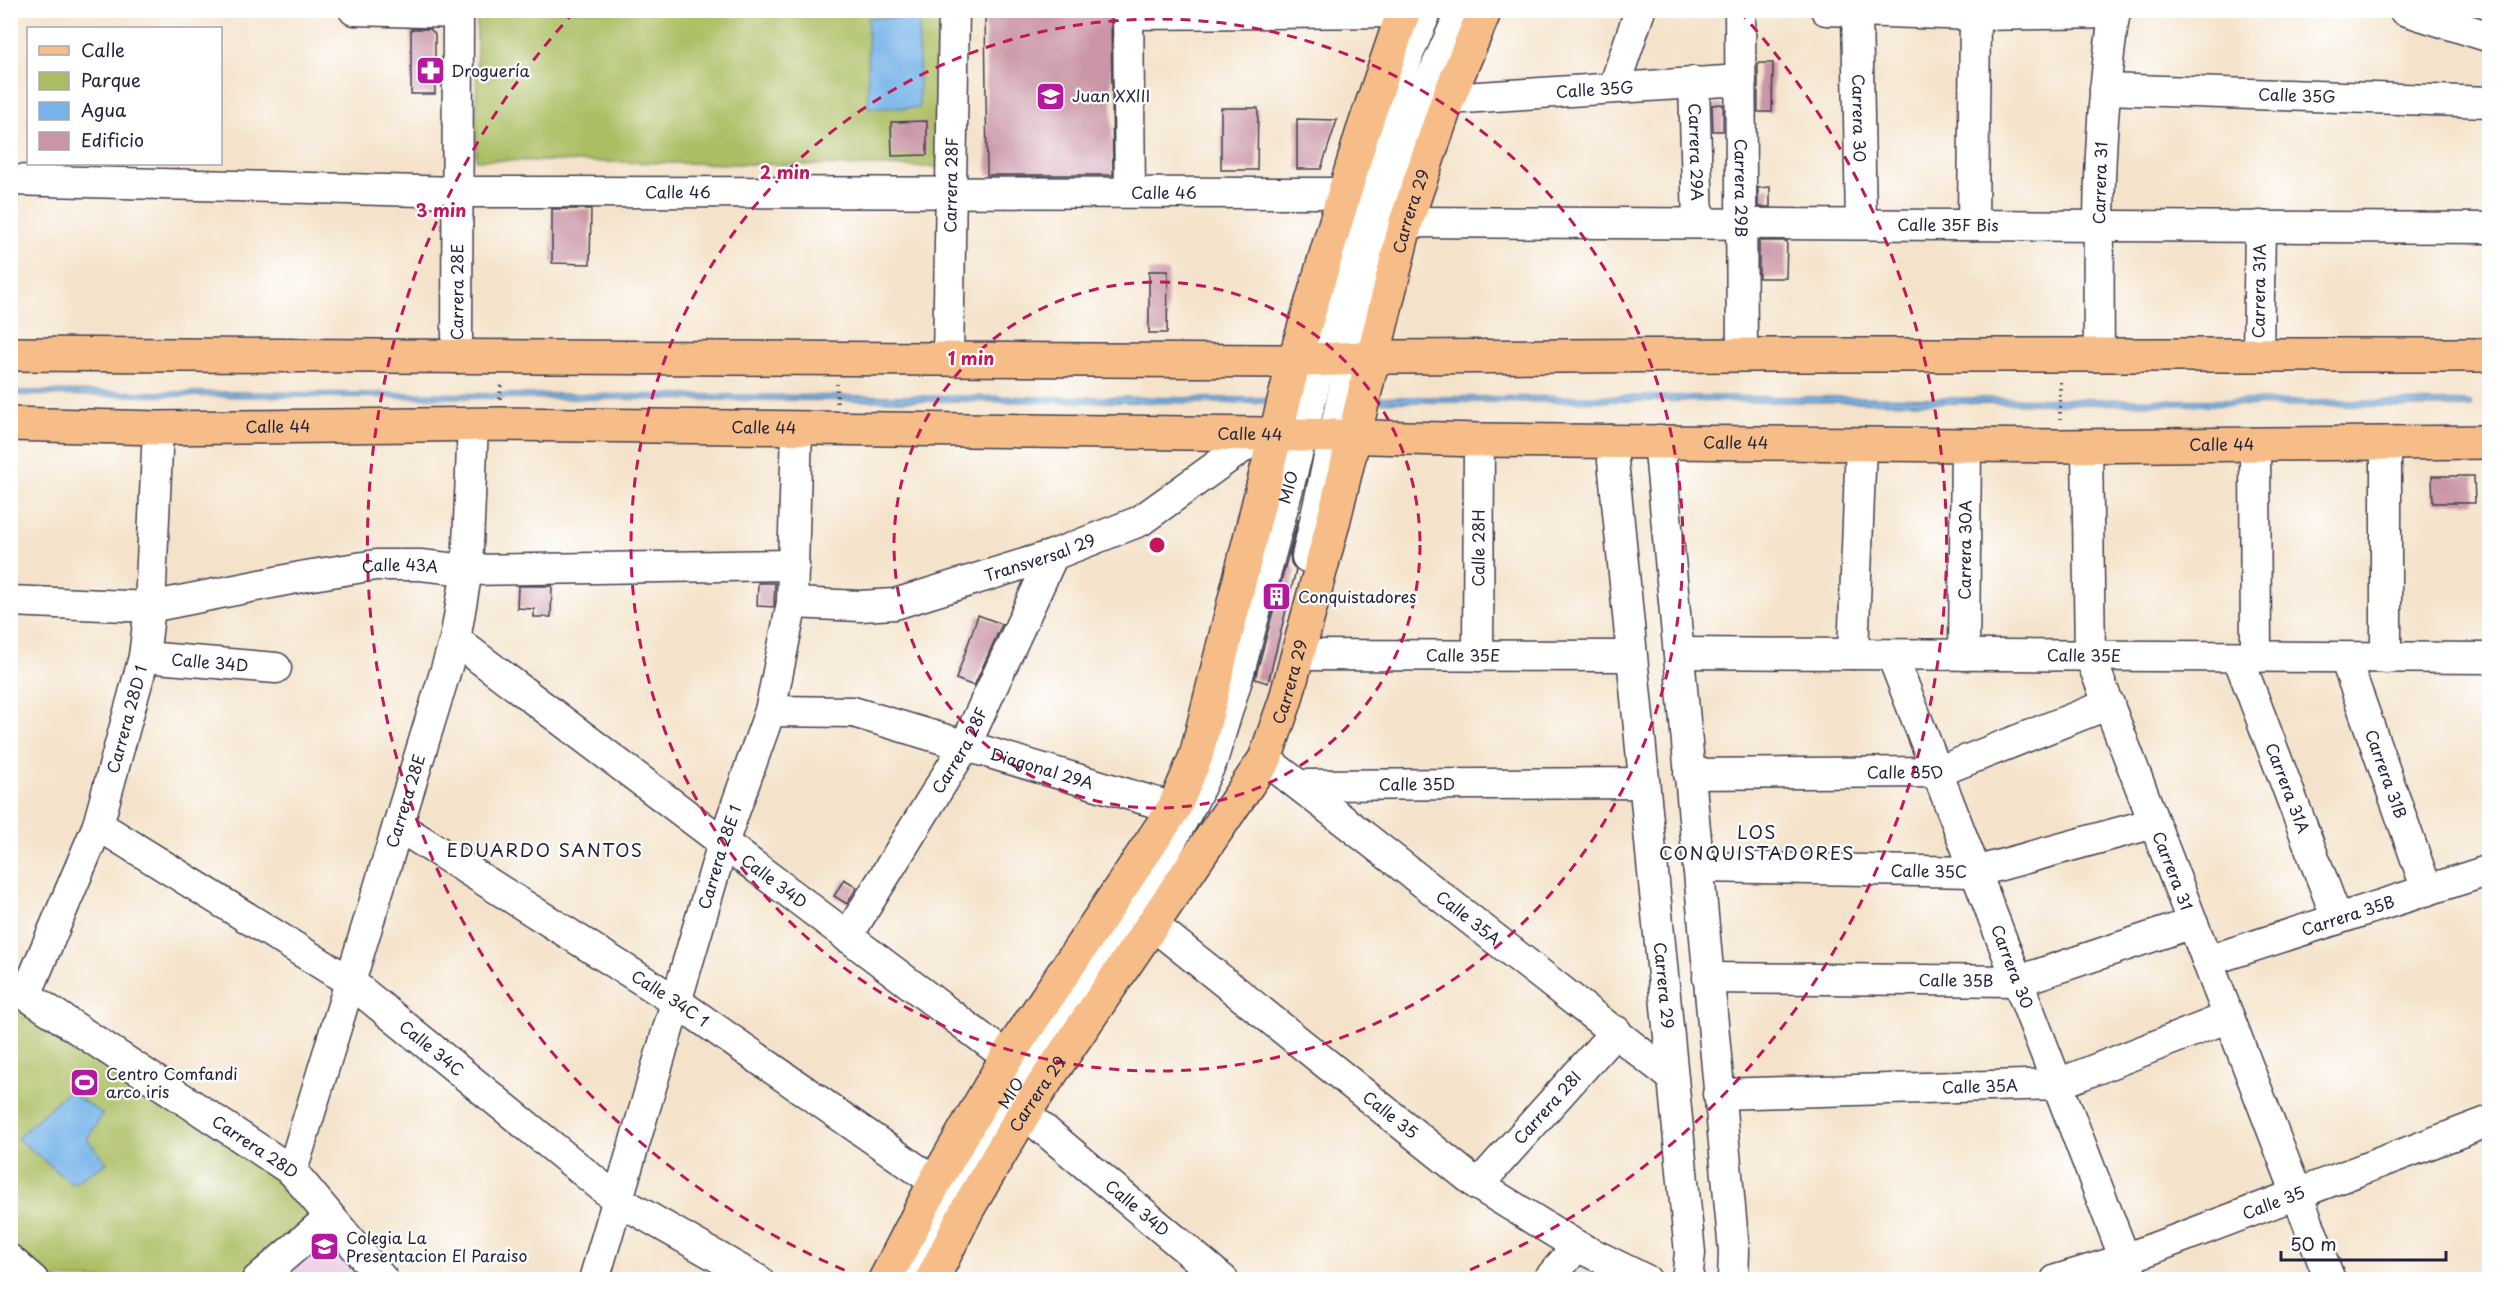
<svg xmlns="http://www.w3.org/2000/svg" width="2500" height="1290" font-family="'Playpen Sans',sans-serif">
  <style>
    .built { fill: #eed0e7 }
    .green { fill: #abbe62; stroke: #66704e; stroke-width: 1.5 }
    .water { fill: #75b3e8; stroke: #4c6a92; stroke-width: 1.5 }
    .building { fill: #ca95a6 }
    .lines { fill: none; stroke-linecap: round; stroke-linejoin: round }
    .minor-casing { stroke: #423f50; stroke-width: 33 }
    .major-casing { stroke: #423f50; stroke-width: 36 }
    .path { stroke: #423f50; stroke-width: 4; stroke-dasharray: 1.5 4.5; stroke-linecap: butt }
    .minor { stroke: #fff; stroke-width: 30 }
    .major { stroke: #f7bd88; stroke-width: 33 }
    .ring { fill: none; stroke: #c2185b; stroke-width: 3; stroke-dasharray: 10 8 }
    .labels { text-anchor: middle; stroke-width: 4.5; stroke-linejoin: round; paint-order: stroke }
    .poi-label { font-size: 16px; fill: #22223b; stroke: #fff; text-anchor: start }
    .street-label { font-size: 16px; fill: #22223b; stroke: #fff }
    .neighbourhood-label { font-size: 18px; letter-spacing: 1.5px; fill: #22223b; stroke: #fff }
    .centre { fill: #c2185b; stroke: #fff; stroke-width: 3 }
    .ring-label { font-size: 18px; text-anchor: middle; font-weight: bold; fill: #c2185b; stroke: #fff; stroke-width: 4.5; stroke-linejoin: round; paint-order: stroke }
  </style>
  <rect width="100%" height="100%" fill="#fff"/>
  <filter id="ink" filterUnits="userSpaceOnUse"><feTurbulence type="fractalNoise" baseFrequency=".0167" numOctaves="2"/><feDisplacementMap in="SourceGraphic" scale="12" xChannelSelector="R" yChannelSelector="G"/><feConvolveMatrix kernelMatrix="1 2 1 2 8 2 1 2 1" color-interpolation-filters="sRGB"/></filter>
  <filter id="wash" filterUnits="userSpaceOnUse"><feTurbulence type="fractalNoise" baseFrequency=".008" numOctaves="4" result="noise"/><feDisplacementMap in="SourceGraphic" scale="24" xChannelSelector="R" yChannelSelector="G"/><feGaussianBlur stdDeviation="1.35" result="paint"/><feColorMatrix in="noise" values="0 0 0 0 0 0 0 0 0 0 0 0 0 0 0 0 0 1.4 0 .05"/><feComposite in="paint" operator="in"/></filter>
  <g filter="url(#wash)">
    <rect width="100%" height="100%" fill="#f4e3ca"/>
    <!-- built -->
    <path class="built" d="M330,1217L383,1280H257Z"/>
    <!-- green -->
    <path class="green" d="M477,11H940L938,167L476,160Z
      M11,989L26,995L330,1217L257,1279H33L11,1260Z"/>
    <!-- water -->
    <path class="water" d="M868,18H919V108H868Z
      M11,391L1239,398L1679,396L2471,402V407L1679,401L1239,403L11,395Z
      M68,1091L103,1114L87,1139L107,1163L72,1184L17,1138Z"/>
    <g id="blocks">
      <!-- building -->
      <path class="building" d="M985,10H1111L1113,175H987Z
        M411,29H430L435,34V94H411Z
        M1758,63H1773L1772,112H1758Z
        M1723,104V131H1713L1712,105Z
        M1221,108H1258L1257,170H1221Z
        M1297,119L1337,120L1321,169H1297Z
        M927,121V155L892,156L891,122Z
        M1770,187V207H1758V188Z
        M552,209H591L590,264L552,263Z
        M1759,241H1787L1786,278H1759Z
        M1149,271H1168L1167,333H1149Z
        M2432,476H2474L2475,503H2433Z
        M1298,519L1290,554L1291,563L1296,570L1268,683L1255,679Z
        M758,583H775L774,607L757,606Z
        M518,586H552L551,617H534V609L517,608Z
        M978,615L1002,624L974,686L956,679Z
        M844,879L857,887L847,904L834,896Z"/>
    </g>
  </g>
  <g filter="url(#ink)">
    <use href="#blocks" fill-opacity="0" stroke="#423f50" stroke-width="1.5"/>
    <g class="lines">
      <defs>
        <g id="minor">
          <path d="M354,10L458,13"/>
          <path d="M1128,10L1130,191"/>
          <path id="s1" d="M1740,10L1742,355"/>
          <path d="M1826,10L1975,15L2115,13"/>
          <path d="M2404,10L2490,37"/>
          <path id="s2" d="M1857,12L1861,224"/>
          <path d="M1128,14L1403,12"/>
          <path id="s3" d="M1694,82L1698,223"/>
          <path d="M1614,87L1640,10"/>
          <path id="s4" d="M2105,89L2490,102"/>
          <path id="s5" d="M1448,99L1741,80"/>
          <path id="s6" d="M10,180L457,192L1343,193"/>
          <path id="s7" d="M1406,222L2490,228"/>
          <path d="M1973,225L1975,15"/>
          <path id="s8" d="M2099,355C2098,240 2097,124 2115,10"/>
          <path id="s9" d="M2258,355L2260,226"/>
          <path id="s10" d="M457,358L458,10"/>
          <path id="s11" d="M948,359L954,10"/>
          <path id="s12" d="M1611,440L1690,1253L1687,1280"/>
          <path d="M1659,440L1734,1251L1733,1280"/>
          <path d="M2255,444L2256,657"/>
          <path id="s13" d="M2087,446L2090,656L2330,1280"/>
          <path d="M1307,557L1381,222L1400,157L1422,99L1462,10"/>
          <path id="s14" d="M10,601L150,607L306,576L376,565H420L467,570L794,565"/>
          <path id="s15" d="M792,603L860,606L895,604L1053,555L1140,521L1261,434"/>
          <path id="s16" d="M455,640L1007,1057"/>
          <path id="s17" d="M1679,653L2490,658"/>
          <path d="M1853,654L1861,443"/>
          <path id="s18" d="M1297,655L1631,656"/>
          <path id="s19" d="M1892,655L2133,1280"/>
          <path id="s20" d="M1964,655L1966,444"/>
          <path id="s21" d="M1478,656L1479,440"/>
          <path id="s22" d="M144,657L276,668"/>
          <path id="s23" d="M2238,657L2337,919"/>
          <path id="s24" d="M2345,658L2427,890"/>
          <path d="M2386,658V444"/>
          <path id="s25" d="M770,711L853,712L1174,808"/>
          <path id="s26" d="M1265,759L1672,1077"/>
          <path id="s27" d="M1689,774L1937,772L2109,704"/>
          <path id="s28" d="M1299,785L1643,783"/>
          <path id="s29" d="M98,825L349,981L618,1200L758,1280"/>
          <path id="s30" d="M398,826L677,1002L935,1182"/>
          <path id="s31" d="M1698,867L1975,872L2154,823"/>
          <path id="s32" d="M1153,925L1478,1185L1577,1246L1646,1280"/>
          <path id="s33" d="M847,937L966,744L1053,555"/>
          <path id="s34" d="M2207,961L2490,870"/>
          <path id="s35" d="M1708,978L2018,981L2193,923"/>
          <path id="s36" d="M10,989L26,995L292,1171L383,1280"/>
          <path id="s37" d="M26,995L98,825L144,657L150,607L158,428"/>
          <path id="s38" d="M1718,1094L2058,1084L2229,1017"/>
          <path id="s39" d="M1024,1113L1223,1280"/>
          <path id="s40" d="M292,1171L455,640L467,570L473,424"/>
          <path id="s41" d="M1478,1185L1616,1031"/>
          <path d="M10,1260L33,1280"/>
          <path d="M257,1280L330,1217"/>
          <path id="s42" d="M594,1280L723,843L770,711L792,603L797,428"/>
          <path id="s43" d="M909,1280L966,1167L1010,1094L1130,915L1192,803L1212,761L1238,676L1298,451L1361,197L1409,52L1427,10"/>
          <path d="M1548,1280L1577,1246"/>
          <path id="s44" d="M2056,1280L2125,1259L2490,1121"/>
        </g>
        <g id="major">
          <path d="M10,354L1282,361L1392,357L1742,355H2490"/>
          <path id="s45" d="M10,424L158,428L500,424L1264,434L1479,440L2061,446L2490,442"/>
          <path d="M885,1280L935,1182L1007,1057L1174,808L1196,756L1292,369L1362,134L1404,10"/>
          <path id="s46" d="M932,1280L968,1208L1024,1113L1265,759L1285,702L1333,523L1406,222L1448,99L1485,10"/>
        </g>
      </defs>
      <!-- minor casing -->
      <use href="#minor" class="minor-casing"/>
      <!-- major casing -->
      <use href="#major" class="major-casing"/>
      <!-- path -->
      <path class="path" d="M2060,382V419
        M500,399L501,382
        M837,403V384"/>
      <!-- minor -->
      <use href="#minor" class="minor"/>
      <!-- major -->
      <use href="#major" class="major"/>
    </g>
  </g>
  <!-- distance rings -->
  <g class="ring">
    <circle cx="1157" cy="545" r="263"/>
    <circle cx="1157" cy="545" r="526"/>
    <path d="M861 1277A790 790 0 0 1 575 11M1739 11A790 790 0 0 1 1453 1277"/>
  </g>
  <!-- icons -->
  <defs>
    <symbol id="pharmacy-square" viewBox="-11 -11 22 22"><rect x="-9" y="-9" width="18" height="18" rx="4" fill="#b5179e" stroke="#fff"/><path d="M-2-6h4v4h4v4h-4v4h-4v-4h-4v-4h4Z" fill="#fff"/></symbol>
    <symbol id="school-square" viewBox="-11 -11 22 22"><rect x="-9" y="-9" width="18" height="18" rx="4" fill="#b5179e" stroke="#fff"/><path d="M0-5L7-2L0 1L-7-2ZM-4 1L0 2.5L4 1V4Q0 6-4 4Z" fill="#fff"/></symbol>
    <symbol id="building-square" viewBox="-11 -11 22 22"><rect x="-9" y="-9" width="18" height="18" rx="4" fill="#b5179e" stroke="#fff"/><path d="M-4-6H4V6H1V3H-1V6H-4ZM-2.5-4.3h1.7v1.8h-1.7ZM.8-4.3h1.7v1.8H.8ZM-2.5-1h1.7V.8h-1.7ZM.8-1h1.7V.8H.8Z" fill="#fff"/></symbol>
    <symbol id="stadium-square" viewBox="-11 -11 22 22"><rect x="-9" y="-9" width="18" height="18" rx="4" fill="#b5179e" stroke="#fff"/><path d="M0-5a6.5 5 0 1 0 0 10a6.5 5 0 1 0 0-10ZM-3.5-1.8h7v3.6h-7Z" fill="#fff"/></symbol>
    <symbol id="university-square" viewBox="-11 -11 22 22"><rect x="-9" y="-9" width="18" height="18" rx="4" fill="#b5179e" stroke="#fff"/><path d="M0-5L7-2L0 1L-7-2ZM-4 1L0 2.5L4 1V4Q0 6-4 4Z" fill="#fff"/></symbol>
  </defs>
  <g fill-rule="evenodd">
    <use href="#pharmacy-square" x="414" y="54" width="33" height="33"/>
    <use href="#school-square" x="1034" y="80" width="33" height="33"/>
    <use href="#building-square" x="1260" y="580" width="33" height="33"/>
    <use href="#stadium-square" x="68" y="1066" width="33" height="33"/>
    <use href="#university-square" x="308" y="1230" width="33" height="33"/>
  </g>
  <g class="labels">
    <!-- poi labels -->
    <g class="poi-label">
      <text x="451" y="77">Droguería</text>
      <text x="1072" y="102">Juan XXIII</text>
      <text x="1298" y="603">Conquistadores</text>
      <text x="106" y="1080">Centro Comfandi<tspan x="106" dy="18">arco iris</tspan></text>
      <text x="346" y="1244">Colegia La<tspan x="346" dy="18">Presentacion El Paraiso</tspan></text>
    </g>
    <!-- street labels -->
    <g class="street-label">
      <text dy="6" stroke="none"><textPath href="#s5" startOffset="147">Calle 35G</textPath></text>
      <text dy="6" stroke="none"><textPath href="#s4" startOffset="192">Calle 35G</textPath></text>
      <text dy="6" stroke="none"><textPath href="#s2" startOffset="106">Carrera 30</textPath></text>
      <text dy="6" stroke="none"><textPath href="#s3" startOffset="70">Carrera 29A</textPath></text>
      <text dy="6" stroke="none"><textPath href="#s8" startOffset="172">Carrera 31</textPath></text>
      <text dy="6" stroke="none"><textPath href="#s11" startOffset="174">Carrera 28F</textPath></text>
      <text dy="6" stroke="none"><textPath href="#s1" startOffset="178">Carrera 29B</textPath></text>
      <text dy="6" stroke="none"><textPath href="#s6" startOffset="668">Calle 46</textPath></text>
      <text dy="6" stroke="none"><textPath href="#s6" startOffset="1154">Calle 46</textPath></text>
      <text dy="6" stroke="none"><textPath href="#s46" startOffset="1186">Carrera 29</textPath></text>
      <text dy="6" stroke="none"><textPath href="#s7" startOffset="542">Calle 35F Bis</textPath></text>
      <text dy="6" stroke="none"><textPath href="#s9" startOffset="64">Carrera 31A</textPath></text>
      <text dy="6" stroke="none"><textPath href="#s10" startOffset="66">Carrera 28E</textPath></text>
      <text dy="6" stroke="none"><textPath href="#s45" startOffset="268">Calle 44</textPath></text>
      <text dy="6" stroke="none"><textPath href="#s45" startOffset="754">Calle 44</textPath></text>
      <text dy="6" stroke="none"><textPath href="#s45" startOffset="1240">Calle 44</textPath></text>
      <text dy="6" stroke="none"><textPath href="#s45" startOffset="1726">Calle 44</textPath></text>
      <text dy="6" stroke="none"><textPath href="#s45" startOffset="2212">Calle 44</textPath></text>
      <text dy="6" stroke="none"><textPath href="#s43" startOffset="886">MIO</textPath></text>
      <text dy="6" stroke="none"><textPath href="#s21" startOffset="108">Calle 28H</textPath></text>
      <text dy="6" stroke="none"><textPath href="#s20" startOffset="105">Carrera 30A</textPath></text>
      <text dy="6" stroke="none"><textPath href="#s15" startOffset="255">Transversal 29</textPath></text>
      <text dy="6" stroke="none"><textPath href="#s14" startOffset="394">Calle 43A</textPath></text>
      <text dy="6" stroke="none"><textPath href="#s18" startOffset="166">Calle 35E</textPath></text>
      <text dy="6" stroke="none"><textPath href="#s17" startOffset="405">Calle 35E</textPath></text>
      <text dy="6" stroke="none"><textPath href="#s22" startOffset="66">Calle 34D</textPath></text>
      <text dy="6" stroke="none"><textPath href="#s46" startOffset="700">Carrera 29</textPath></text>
      <text dy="6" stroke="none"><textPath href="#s37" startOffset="294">Carrera 28D 1</textPath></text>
      <text dy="6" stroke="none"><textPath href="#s33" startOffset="218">Carrera 28F</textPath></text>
      <text dy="6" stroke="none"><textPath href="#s25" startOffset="280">Diagonal 29A</textPath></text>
      <text dy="6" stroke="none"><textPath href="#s27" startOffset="216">Calle 35D</textPath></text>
      <text dy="6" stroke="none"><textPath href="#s24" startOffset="123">Carrera 31B</textPath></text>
      <text dy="6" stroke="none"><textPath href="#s28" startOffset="118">Calle 35D</textPath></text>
      <text dy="6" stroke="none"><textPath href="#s23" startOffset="140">Carrera 31A</textPath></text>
      <text dy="6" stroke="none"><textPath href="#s40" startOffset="387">Carrera 28E</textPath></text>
      <text dy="6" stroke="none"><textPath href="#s42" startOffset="441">Carrera 28E 1</textPath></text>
      <text dy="6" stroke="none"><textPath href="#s13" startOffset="440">Carrera 31</textPath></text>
      <text dy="6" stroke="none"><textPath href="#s31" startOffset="231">Calle 35C</textPath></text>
      <text dy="6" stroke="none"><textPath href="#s16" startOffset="400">Calle 34D</textPath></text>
      <text dy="6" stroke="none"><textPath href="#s34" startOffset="148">Carrera 35B</textPath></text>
      <text dy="6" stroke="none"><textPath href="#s26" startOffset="258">Calle 35A</textPath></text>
      <text dy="6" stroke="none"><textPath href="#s19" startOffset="334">Carrera 30</textPath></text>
      <text dy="6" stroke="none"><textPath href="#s35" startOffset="248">Calle 35B</textPath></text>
      <text dy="6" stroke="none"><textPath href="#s12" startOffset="548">Carrera 29</textPath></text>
      <text dy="6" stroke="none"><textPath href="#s30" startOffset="322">Calle 34C 1</textPath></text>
      <text dy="6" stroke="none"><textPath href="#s29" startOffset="402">Calle 34C</textPath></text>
      <text dy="6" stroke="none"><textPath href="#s38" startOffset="262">Calle 35A</textPath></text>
      <text dy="6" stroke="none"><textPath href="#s43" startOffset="213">MIO</textPath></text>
      <text dy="6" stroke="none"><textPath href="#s46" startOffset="214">Carrera 29</textPath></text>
      <text dy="6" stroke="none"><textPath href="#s41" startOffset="104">Carrera 28I</textPath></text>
      <text dy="6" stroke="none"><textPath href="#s32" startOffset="304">Calle 35</textPath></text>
      <text dy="6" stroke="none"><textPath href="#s36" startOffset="292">Carrera 28D</textPath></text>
      <text dy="6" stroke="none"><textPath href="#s44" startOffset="231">Calle 35</textPath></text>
      <text dy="6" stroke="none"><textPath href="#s39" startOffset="148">Calle 34D</textPath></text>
    </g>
    <!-- neighbourhood labels -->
    <g class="neighbourhood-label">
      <text x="1757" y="839">LOS<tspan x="1757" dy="21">CONQUISTADORES</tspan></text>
      <text x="545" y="857">EDUARDO SANTOS</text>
    </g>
  </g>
  <circle cx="1157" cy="545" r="9" class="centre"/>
  <g class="ring-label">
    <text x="785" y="179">2 min</text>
    <text x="441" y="217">3 min</text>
    <text x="971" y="365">1 min</text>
  </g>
  <!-- margin -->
  <rect width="2500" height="1290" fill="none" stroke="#fff" stroke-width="36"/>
  <!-- legend -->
  <rect x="27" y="27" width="195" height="138" fill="#ffffff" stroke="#a7a7b1" stroke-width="1.5"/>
  <rect x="39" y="46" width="30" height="9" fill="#f7bd88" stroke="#a7a7b1" stroke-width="1.5"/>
  <text x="81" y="57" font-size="18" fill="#22223b">Calle</text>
  <rect x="39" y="72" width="30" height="18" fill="#abbe62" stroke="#a7a7b1" stroke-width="1.5"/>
  <text x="81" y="87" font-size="18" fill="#22223b">Parque</text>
  <rect x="39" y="102" width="30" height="18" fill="#75b3e8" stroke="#a7a7b1" stroke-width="1.5"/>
  <text x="81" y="117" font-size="18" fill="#22223b">Agua</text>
  <rect x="39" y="132" width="30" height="18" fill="#ca95a6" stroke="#a7a7b1" stroke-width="1.5"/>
  <text x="81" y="147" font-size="18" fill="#22223b">Edificio</text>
  <!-- scale -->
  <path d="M2281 1251v9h165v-9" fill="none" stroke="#22223b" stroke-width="3"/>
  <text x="2290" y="1251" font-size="18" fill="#22223b" stroke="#ffffff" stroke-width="4.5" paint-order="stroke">50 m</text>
</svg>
